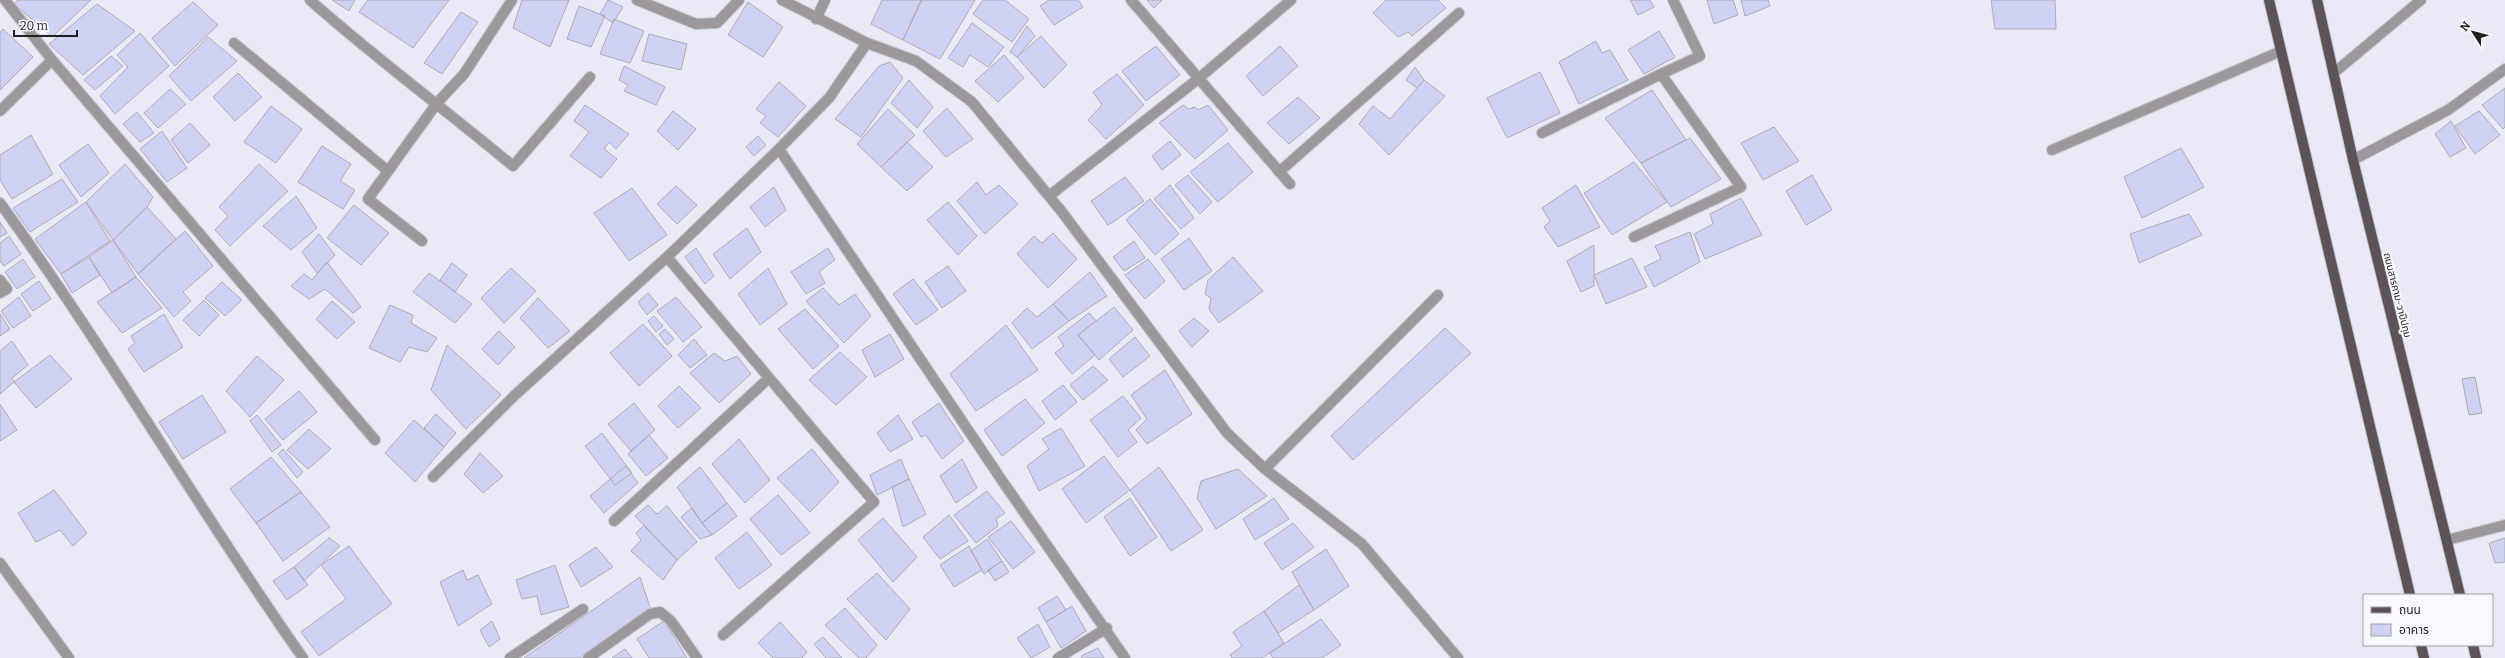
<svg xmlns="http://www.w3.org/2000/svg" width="2505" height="658" font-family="Bitter,'Noto Sans Thai',serif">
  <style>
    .building { fill: #d0d2f3; stroke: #abacb7 }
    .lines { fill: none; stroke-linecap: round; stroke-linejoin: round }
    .service-casing { stroke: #c5c5d0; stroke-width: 12 }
    .minor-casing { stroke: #c5c5d0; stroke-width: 12 }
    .primary-casing { stroke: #c5c5d0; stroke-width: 12 }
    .service { stroke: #9c979a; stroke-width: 10 }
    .minor { stroke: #9c979a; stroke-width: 10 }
    .primary { stroke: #5b5359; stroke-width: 10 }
    .labels { text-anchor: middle; stroke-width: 4; stroke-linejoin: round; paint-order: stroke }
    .street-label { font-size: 10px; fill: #1f1f23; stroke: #f8f8fd }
  </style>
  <rect width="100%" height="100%" fill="#e9eaf6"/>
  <!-- building -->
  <path class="building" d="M18,0H91L52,37L14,4Z
    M332,0H355L349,11Z
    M368,0H449L413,48L359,12Z
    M522,0H569L550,47L513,28Z
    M608,0L623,7L613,23L600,14Z
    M882,0H921L903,40L871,24Z
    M922,0H975L940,59L903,40Z
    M983,0H1005L1029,19L1012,42L973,14Z
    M1049,0H1078L1083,7L1054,25L1040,6Z
    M1147,0H1162L1154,8Z
    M1386,0H1438L1446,8L1412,36L1408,32L1398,37L1373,13Z
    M1630,0H1650L1654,7L1638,15Z
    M1707,0H1733L1738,15L1714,24Z
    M1741,0H1768L1770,6L1745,16Z
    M1991,0H2055L2056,29H1995Z
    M193,2L218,25L175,66L152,38Z
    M748,2L783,27L763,57L728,35Z
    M97,4L135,31L83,75L49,44Z
    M579,6L605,16L591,47L567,39Z
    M461,12L478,22L442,74L424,63Z
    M614,19L644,31L630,63L600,54Z
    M972,23L1004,47L988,67L970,55L963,67L948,58Z
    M1027,26L1035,36L1017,57L1010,52Z
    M3,29L33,57L0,90V33Z
    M1659,31L1675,57L1644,74L1628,50Z
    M140,33L169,66L115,114L100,96L128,67L117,55Z
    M649,34L687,44L681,70L642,61Z
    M1041,36L1067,65L1044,88L1017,57Z
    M208,37L237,61L191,101L169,76Z
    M1596,41L1602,53L1610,50L1628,80L1579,104L1559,62Z
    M1156,46L1180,75L1146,101L1122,71Z
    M1280,46L1298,66L1263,96L1246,76Z
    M1004,55L1024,78L998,102L975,81Z
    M111,56L123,66L95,90L84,80Z
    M890,62L903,78L861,137L835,119L879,66Z
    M624,66L665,87L656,105L624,91L628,85L619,80Z
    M1415,67L1424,80L1417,88L1406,80Z
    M1540,72L1560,113L1507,138L1487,98Z
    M238,73L262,97L235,121L213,97Z
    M1117,74L1144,105L1106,139L1088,120L1102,105L1093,92Z
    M909,80L933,107L917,128L891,103Z
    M1424,80L1445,96L1389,155L1359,124L1373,106L1390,119Z
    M779,82L806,106L778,137L760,123L766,116L756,109Z
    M2505,88V127L2503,129L2482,105Z
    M170,89L186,104L158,128L144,113Z
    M1652,90L1686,140L1641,163L1605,118Z
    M1298,97L1320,118L1289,144L1267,123Z
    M585,105L629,134L616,149L609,142L604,149L617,159L601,178L570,156L589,132L574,121Z
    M1183,105L1189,109L1195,107L1198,110L1208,105L1228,130L1195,159L1159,123Z
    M271,106L302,129L276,163L244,142Z
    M947,108L973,139L946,157L923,131Z
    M888,109L915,135L881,167L857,144Z
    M673,111L696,129L678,150L657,131Z
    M2479,111L2500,135L2475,154L2455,126Z
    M137,112L154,133L140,142L123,124Z
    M2451,121L2466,148L2450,157L2435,134Z
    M190,123L210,145L188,163L171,140Z
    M1774,127L1799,161L1763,180L1741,143Z
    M162,131L187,168L167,182L140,149Z
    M31,135L53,174L12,199L0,180V155Z
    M758,136L766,145L754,156L746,147Z
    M1690,138L1721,179L1671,207L1641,163Z
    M1170,141L1181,155L1162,170L1152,156Z
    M907,142L933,167L907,191L881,167Z
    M1228,143L1253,172L1218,202L1190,172Z
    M88,144L109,173L81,197L59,165Z
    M322,146L351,164L340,181L355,190L343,209L298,182Z
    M2181,148L2204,187L2142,218L2124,177Z
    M1634,162L1667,202L1612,235L1584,193Z
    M125,164L153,197L147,207L113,240L86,202Z
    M259,164L288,191L230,246L215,230L228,216L219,207Z
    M1188,175L1212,202L1200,214L1175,185Z
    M1812,175L1832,210L1806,225L1786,191Z
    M1125,177L1144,201L1108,225L1091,201Z
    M62,179L78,202L30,232L13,208Z
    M977,182L986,195L999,185L1018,204L985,234L957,201Z
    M1170,185L1194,218L1181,229L1154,199Z
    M1576,185L1600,227L1558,247L1544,227L1550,221L1542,208Z
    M676,186L697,205L677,224L657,204Z
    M774,187L786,210L765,227L750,207Z
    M632,188L667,235L629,261L594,213Z
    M296,196L317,228L291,250L263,226Z
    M1741,198L1762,235L1705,259L1694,234L1713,224L1710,214Z
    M1150,199L1179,234L1155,255L1126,220Z
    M86,202L110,241L61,274L35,239Z
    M948,202L977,236L958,255L927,220Z
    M354,205L389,233L361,265L327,238Z
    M147,207L176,239L138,274L113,240Z
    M2189,214L2202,235L2139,263L2130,234Z
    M0,222L7,233L0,237Z
    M747,228L761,252L730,279L713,254Z
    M185,231L213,266L183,292L191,301L174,317L138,274Z
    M1690,232L1700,262L1654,287L1644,267L1661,259L1655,246Z
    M1053,233L1077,259L1048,288L1017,254L1034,236L1042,243Z
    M319,234L335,255L317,273L302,252Z
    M9,236L21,254L4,266L0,261V243Z
    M1189,238L1212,271L1184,290L1161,259Z
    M113,240L136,277L112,293L89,257Z
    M1134,241L1145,258L1124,271L1113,257Z
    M1594,245V286L1581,292L1567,261Z
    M696,248L714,276L705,284L685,257Z
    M828,248L835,260L819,272L825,283L806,294L791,272Z
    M89,257L100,275L72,293L61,274Z
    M1233,257L1263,291L1219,323L1209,309L1211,298L1205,294L1208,280Z
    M1632,258L1647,287L1606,304L1594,275Z
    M23,259L35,277L17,289L5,272Z
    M1148,259L1165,281L1145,299L1125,275Z
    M327,262L361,307L353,313L325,289L309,299L291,286L304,274L312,280Z
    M452,263L467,275L455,292L440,280Z
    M948,266L966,291L942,308L925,282Z
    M511,268L536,291L504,323L481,298Z
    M768,268L787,304L760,325L738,294Z
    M1090,272L1107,296L1069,321L1053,304Z
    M429,273L472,304L455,323L413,292Z
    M136,277L162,308L122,333L97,302Z
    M913,279L938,310L916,325L893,294Z
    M39,281L51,299L33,311L21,294Z
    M222,282L242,300L225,316L205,298Z
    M823,288L839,305L855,294L871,316L844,343L806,301Z
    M648,293L658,305L647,315L638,302Z
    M19,297L31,316L13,328L1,311Z
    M676,297L702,327L683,342L657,311Z
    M538,298L570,331L548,348L520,318Z
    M204,300L219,315L199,336L183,320Z
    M332,301L355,322L337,339L316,319Z
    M1053,304L1069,321L1032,349L1012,323L1027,308L1037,317Z
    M390,305L413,315L411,323L437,338L427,352L409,347L400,362L369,348Z
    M1114,307L1133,330L1099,360L1078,335Z
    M805,309L839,346L813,369L778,329Z
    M1089,313L1096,321L1078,335L1095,355L1072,374L1055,353L1064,346L1058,337Z
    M0,314L10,329L0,336Z
    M164,314L183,347L144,372L128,349L135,343L131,336Z
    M654,316L663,326L656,332L648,321Z
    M1194,318L1209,331L1192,347L1179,331Z
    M643,324L672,356L639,386L610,353Z
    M1006,325L1038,370L976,411L950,374Z
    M1445,328L1471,353L1353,460L1331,436Z
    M665,329L674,339L667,345L659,334Z
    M499,331L515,347L498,365L482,349Z
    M890,334L904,359L875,377L862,350Z
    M1135,337L1150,356L1123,377L1109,359Z
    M694,339L707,355L690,368L678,355Z
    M12,341L28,365L12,378L14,382L0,394V351Z
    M447,345L501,395L466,429L431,390Z
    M840,352L867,377L836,405L809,380Z
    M714,353L725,361L737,356L751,374L719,403L690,373Z
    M50,355L72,379L36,408L14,382Z
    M257,356L284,380L250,417L226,391Z
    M1093,366L1108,380L1083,400L1070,385Z
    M1165,370L1192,414L1147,444L1136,430L1147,419L1131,395Z
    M2475,377L2482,413L2469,415L2462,379Z
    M1063,385L1077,402L1055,420L1042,401Z
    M679,386L701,408L678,428L658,406Z
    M299,391L317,412L283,440L265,419Z
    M202,395L226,432L183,459L159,422Z
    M1123,396L1141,418L1128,430L1137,442L1118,457L1090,420Z
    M1025,399L1045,423L1002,456L984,430Z
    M634,403L655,430L631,451L608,424Z
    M939,403L964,441L942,459L926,435L921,437L912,422Z
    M0,404L17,430L0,441Z
    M436,414L456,433L444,447L424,428Z
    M257,415L281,445L272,452L250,421Z
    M898,415L913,439L890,452L877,433Z
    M414,420L444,447L415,482L385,453Z
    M1061,428L1085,466L1039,491L1027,466L1049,449L1042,439Z
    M309,429L331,449L308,469L287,450Z
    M602,433L632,473L615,485L585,446Z
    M649,435L668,458L646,476L628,454Z
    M739,439L770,480L745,503L712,464Z
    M283,449L303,472L297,478L278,454Z
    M812,449L839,482L810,512L777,478Z
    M480,453L503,476L483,493L464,474Z
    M1104,456L1130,490L1086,523L1062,489Z
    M271,457L301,492L256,523L230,489Z
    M901,459L909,479L877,495L870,475Z
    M962,459L977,488L956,503L940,476Z
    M626,466L638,483L604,513L590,496Z
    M700,467L727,503L702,523L677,487Z
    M1159,467L1203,530L1171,551L1130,490Z
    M1238,469L1267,496L1216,529L1197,498L1201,481Z
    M909,479L926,514L903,527L892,487Z
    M54,490L87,533L73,546L60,530L36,542L18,513Z
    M987,491L1005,513L996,519L998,526L976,543L954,515Z
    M301,492L330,527L283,561L256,523Z
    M778,495L810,533L781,555L750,519Z
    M1130,498L1157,537L1130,556L1104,517Z
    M1274,498L1289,519L1255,540L1243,519Z
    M727,503L737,516L712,535L702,523Z
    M648,505L657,514L667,506L697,542L677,560L635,516Z
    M692,508L702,523L712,535L700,539L681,517Z
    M949,515L968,541L940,559L923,537Z
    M883,518L917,557L893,582L858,540Z
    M1011,521L1035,552L1013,569L988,537Z
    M1293,523L1314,547L1282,570L1264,543Z
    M644,525L677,560L663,580L631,551L641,540L636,533Z
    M747,532L772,565L739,589L715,558Z
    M329,538L340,546L304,581L294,567Z
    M2505,538V562L2495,563L2489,543Z
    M987,539L1002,561L984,574L971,551Z
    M349,546L392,604L319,656L301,632L346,599L321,565Z
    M969,546L982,570L954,587L940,565Z
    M596,547L613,567L581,587L569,565Z
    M1326,549L1349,586L1314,610L1292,572Z
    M1002,561L1009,572L995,581L988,570Z
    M555,565L569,607L541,615L537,596L522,599L516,580Z
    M294,567L308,585L287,600L273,581Z
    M463,570L467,580L478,575L492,604L458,626L440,582Z
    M877,573L910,609L886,640L847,599Z
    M640,577L651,610L582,658H524Z
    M1299,585L1314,610L1278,633L1264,611Z
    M1057,596L1066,610L1046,622L1038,608Z
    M1072,606L1086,631L1061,648L1046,622Z
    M845,608L877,645L866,658H859L825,625Z
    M1264,611L1284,643L1262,658H1232L1230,655L1242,646L1233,632Z
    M1321,619L1341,645L1322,658H1273L1270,653Z
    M492,621L500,639L489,647L480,630Z
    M664,621L687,658H649L637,639Z
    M780,622L807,652L802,658H773L758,643Z
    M1038,624L1050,647L1031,658L1017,638Z
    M823,637L842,658H826L814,644Z
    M1098,648L1104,658H1082L1081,656Z
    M625,649L632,658H612Z"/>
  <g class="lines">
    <defs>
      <path id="service" d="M0,280L7,289L0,293
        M1265,469L1438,295
        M588,658L650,614L660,612L671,621L697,658"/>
      <path id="minor" d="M5,0L52,60
        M310,0C375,58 446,110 513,166L590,77
        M637,0L696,24L717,23L739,0
        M782,0L867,43L916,61L972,102L1062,212L1227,433L1265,469L1362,544L1458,658
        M1131,0L1290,184
        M816,19L825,0
        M234,43L388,171
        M2335,72L2421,0
        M0,111L52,60L375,440
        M1542,133L1661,74
        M779,149L1001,479L1125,658
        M2052,150L2281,51
        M2353,160L2448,110L2505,69
        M1279,172L1459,13
        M1049,196L1198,79L1291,0
        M0,203C107,350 198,509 303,658
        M1634,237L1741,187L1661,74L1700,56L1673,0
        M422,241L368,199L437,103L464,74L512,0
        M667,257L874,502L723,635
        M433,477L514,396L667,257L779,149L829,98L867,43
        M614,521L769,378
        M2447,540L2505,525
        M0,563L69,658
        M510,658L583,609
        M1058,658L1107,628"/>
      <path id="primary" d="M2269,0L2410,595
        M2317,0L2353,160L2460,595
        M2421,645L2424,658
        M2473,645L2476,658"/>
    </defs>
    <!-- service casing -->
    <use href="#service" class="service-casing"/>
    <!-- minor casing -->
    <use href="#minor" class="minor-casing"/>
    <!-- primary casing -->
    <use href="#primary" class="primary-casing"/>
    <!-- service -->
    <use href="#service" class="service"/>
    <!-- minor -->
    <use href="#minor" class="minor"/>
    <!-- primary -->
    <use href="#primary" class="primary"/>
  </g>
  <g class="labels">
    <!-- street labels -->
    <g class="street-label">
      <text transform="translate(2398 295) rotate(76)" y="4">ถนนสารคาม-วาปีปทุม</text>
    </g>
  </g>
  <!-- legend -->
  <rect x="2363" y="594" width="130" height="52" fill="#f8f8fd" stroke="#a1a1a6"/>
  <rect x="2371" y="607" width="20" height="6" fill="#5b5359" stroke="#a1a1a6"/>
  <text x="2399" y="614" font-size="12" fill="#1f1f23">ถนน</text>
  <rect x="2371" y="624" width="20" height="12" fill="#d0d2f3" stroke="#a1a1a6"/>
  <text x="2399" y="634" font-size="12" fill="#1f1f23">อาคาร</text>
  <!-- north arrow -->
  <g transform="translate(2473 32) rotate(306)" stroke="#f8f8fd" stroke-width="3" paint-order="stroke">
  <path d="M0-3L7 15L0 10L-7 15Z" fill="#1f1f23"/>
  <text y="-6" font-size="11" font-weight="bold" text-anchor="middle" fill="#1f1f23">N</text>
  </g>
  <!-- scale -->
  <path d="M14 30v6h63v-6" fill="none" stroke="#1f1f23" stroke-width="2"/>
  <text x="20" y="30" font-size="12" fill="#1f1f23" stroke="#f8f8fd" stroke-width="3" paint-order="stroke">20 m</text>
</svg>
